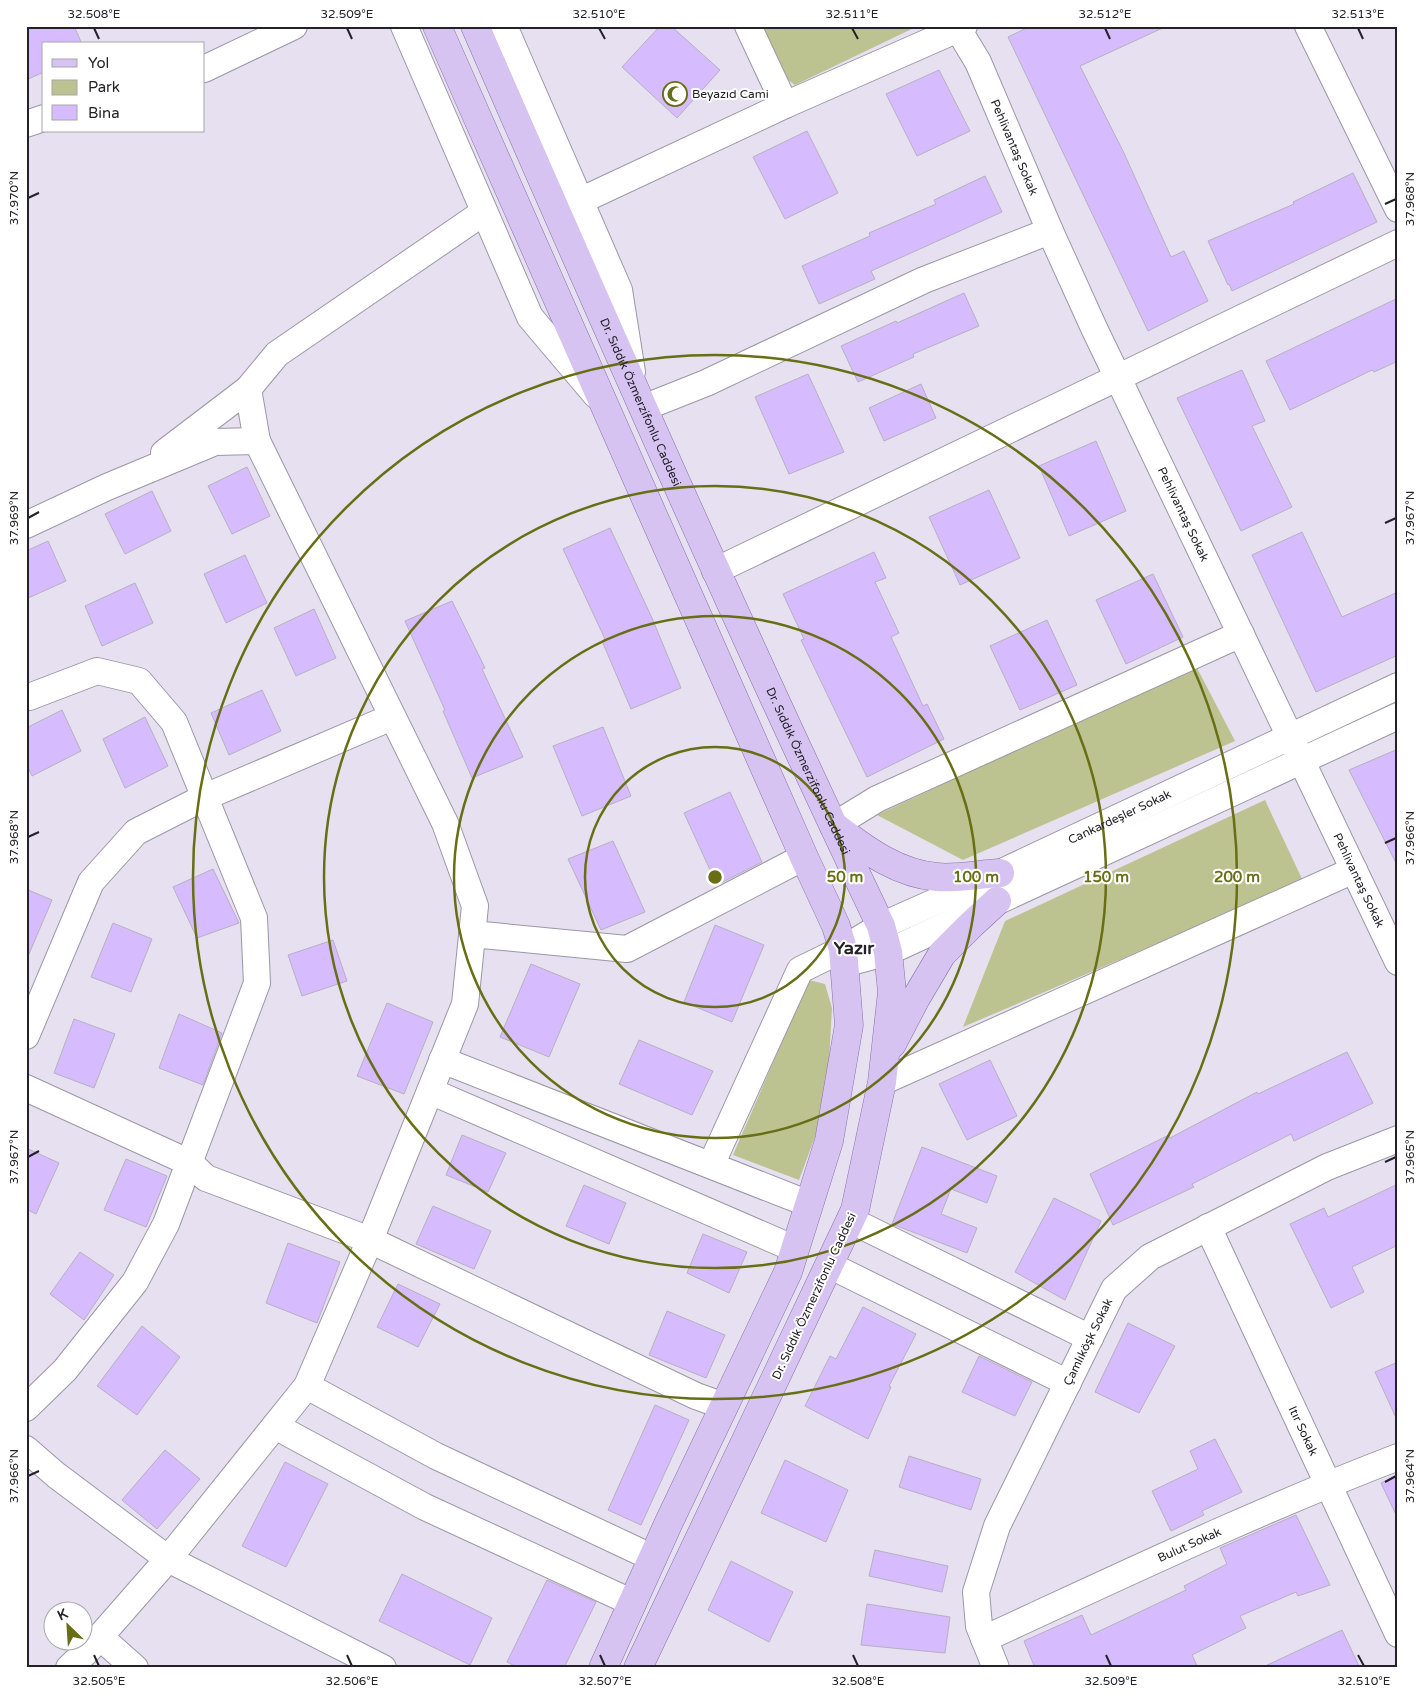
<svg xmlns="http://www.w3.org/2000/svg" width="1424" height="1694" font-family="'Varela Round',sans-serif">
  <style>
    .green { fill: #bdc390 }
    .building { fill: #d6bcfe; stroke: #b6b0c0 }
    .lines { fill: none; stroke-linecap: round; stroke-linejoin: round }
    .minor-casing { stroke: #9c97a6; stroke-width: 28 }
    .major-casing { stroke: #8671a5; stroke-width: 29 }
    .minor { stroke: #fff; stroke-width: 26 }
    .major { stroke: #d6c3f2; stroke-width: 28 }
    .ticks { fill: none; stroke: #242228; stroke-width: 2 }
    .ring { fill: none; stroke: #676e13; stroke-width: 2.5 }
    .labels { text-anchor: middle; stroke-width: 4; stroke-linejoin: round; paint-order: stroke }
    .poi-label { font-size: 12px; fill: #242228; stroke: #fff; text-anchor: start }
    .street-label { font-size: 12px; fill: #242228; stroke: #fff }
    .district-label { font-size: 18px; font-weight: bold; fill: #242228; stroke: #fff }
    .centre { fill: #676e13; stroke: #fff; stroke-width: 2.5 }
    .ring-label { font-size: 15px; text-anchor: middle; font-weight: bold; fill: #676e13; stroke: #fff; stroke-width: 4; stroke-linejoin: round; paint-order: stroke }
    .neatline { fill: none; stroke: #242228; stroke-width: 2 }
    .ticks-label { font-size: 12px; text-anchor: middle; fill: #242228 }
  </style>
  <rect width="100%" height="100%" fill="#e6e0f1"/>
  <!-- green -->
  <path class="green" d="M758,26H918L795,85L780,74Z
    M1196,666L1235,741L963,860L877,815Z
    M1265,800L1303,881L963,1027L1005,921Z
    M809,980L825,984L832,1008L829,1063L816,1134L799,1180L733,1155Z"/>
  <!-- building -->
  <path class="building" d="M26,26H74L82,44H44V72L26,80Z
    M660,26H671L720,70L677,118L622,67Z
    M1031,26H1167L1080,66L1123,151L1171,257L1184,251L1208,301L1148,331L1008,37Z
    M939,70L970,131L917,156L886,94Z
    M807,131L838,193L785,219L753,157Z
    M1353,173L1377,222L1232,291L1229,284L1228,285L1208,241L1294,204L1293,202Z
    M985,176L1002,212L871,271L875,279L819,304L802,266L870,236L869,233L936,204L934,200Z
    M964,293L979,326L913,354L914,357L858,382L841,346L896,321L897,323Z
    M1398,298V361L1374,372L1372,370L1290,410L1266,361Z
    M1242,370L1265,421L1252,426L1292,507L1241,531L1177,398Z
    M808,374L844,452L789,474L755,397Z
    M921,384L936,418L884,441L869,408Z
    M1096,441L1126,511L1069,536L1039,466Z
    M247,467L270,516L232,534L208,486Z
    M989,490L1020,558L960,585L929,517Z
    M152,491L171,531L125,554L105,514Z
    M610,528L652,618L681,688L631,709L602,641L605,639L563,549Z
    M1302,532L1342,617L1398,592V655L1316,692L1252,555Z
    M48,541L66,581L26,599V551Z
    M874,552L886,578L875,582L899,633L891,637L923,706L927,704L944,739L867,777L801,640L804,639L783,594Z
    M245,555L267,603L226,623L204,574Z
    M1153,574L1183,637L1126,664L1096,600Z
    M135,583L153,623L102,646L85,606Z
    M452,601L485,668L482,669L523,757L472,778L443,711L445,710L405,621Z
    M314,609L336,658L296,676L274,628Z
    M1047,620L1077,685L1020,710L990,646Z
    M262,690L281,731L229,755L211,713Z
    M62,710L81,751L32,776L26,763V728Z
    M145,717L168,766L125,788L103,739Z
    M603,727L631,796L582,816L553,746Z
    M1398,749V867L1349,770Z
    M730,792L762,862L717,885L684,813Z
    M613,841L645,912L601,930L568,859Z
    M213,869L239,923L197,938L173,887Z
    M26,889L52,900L26,961Z
    M113,923L152,939L131,992L91,977Z
    M715,925L764,945L732,1022L684,1002Z
    M333,940L347,981L302,996L288,955Z
    M531,964L580,984L549,1057L500,1037Z
    M387,1003L433,1022L404,1094L357,1076Z
    M179,1014L222,1033L203,1085L159,1068Z
    M74,1019L115,1034L94,1088L54,1073Z
    M639,1040L713,1071L692,1115L619,1084Z
    M1347,1052L1373,1103L1294,1141L1291,1134L1192,1184L1194,1187L1113,1225L1090,1174L1169,1135L1170,1138L1257,1092L1258,1094Z
    M990,1060L1017,1116L967,1140L939,1084Z
    M462,1135L506,1153L488,1192L446,1175Z
    M922,1147L997,1176L987,1203L951,1189L941,1214L977,1228L967,1253L892,1224Z
    M26,1148L59,1163L36,1214L26,1209Z
    M126,1159L167,1176L146,1227L104,1210Z
    M1398,1184V1245L1352,1267L1364,1292L1331,1308L1290,1224L1324,1208L1328,1217Z
    M584,1185L626,1203L609,1244L566,1226Z
    M1054,1198L1101,1221L1065,1300L1015,1272Z
    M433,1206L491,1231L474,1269L416,1244Z
    M703,1234L747,1252L729,1293L687,1273Z
    M288,1243L340,1262L317,1323L266,1303Z
    M80,1252L114,1275L84,1320L50,1294Z
    M398,1284L440,1304L418,1347L377,1327Z
    M863,1307L916,1334L889,1386L891,1387L868,1439L805,1406L830,1356L836,1359Z
    M667,1311L725,1335L706,1378L649,1355Z
    M1128,1323L1175,1346L1139,1413L1095,1392Z
    M142,1326L180,1357L137,1415L97,1386Z
    M979,1356L1032,1382L1015,1416L962,1392Z
    M1398,1362V1422L1375,1372Z
    M655,1405L689,1420L641,1525L608,1510Z
    M1215,1439L1242,1492L1202,1511L1204,1515L1171,1531L1152,1491L1198,1469L1190,1451Z
    M165,1450L200,1479L157,1529L122,1500Z
    M909,1456L981,1479L971,1510L899,1487Z
    M785,1460L848,1490L826,1542L761,1513Z
    M285,1462L328,1484L286,1567L242,1546Z
    M1398,1475V1519L1381,1483Z
    M1296,1515L1330,1585L1298,1596L1296,1592L1240,1616L1246,1628L1192,1655L1198,1668H1035L1024,1641L1082,1615L1091,1635L1186,1590L1184,1586L1227,1564L1220,1548Z
    M875,1550L948,1566L942,1592L869,1576Z
    M731,1561L793,1592L769,1642L708,1610Z
    M402,1574L492,1618L470,1665L379,1621Z
    M547,1580L596,1602L564,1668H519L507,1662Z
    M867,1604L950,1617L945,1653L861,1645Z
    M1342,1630L1360,1668H1261Z"/>
  <g class="lines">
    <defs>
      <g id="minor">
        <path d="M404,26L530,317L596,395"/>
        <path d="M504,26L619,290L632,372"/>
        <path d="M748,26L785,105"/>
        <path id="s1" d="M964,26L958,29L978,62L1050,231L1094,328L1398,962"/>
        <path d="M1308,26L1398,209"/>
        <path d="M204,69L294,26"/>
        <path d="M26,124L44,118"/>
        <path d="M580,201L785,105L958,29"/>
        <path d="M643,408L706,383L924,280L1050,231"/>
        <path d="M164,453L248,389"/>
        <path d="M26,525L107,487L215,442L257,441"/>
        <path d="M715,571L1398,243"/>
        <path d="M833,826L877,799L1241,634"/>
        <path d="M472,934L627,949L804,857"/>
        <path d="M844,964L888,952L1398,716"/>
        <path d="M26,1036L91,882L136,832L205,797L392,717"/>
        <path d="M442,1060L809,1204"/>
        <path d="M882,1082L1354,870"/>
        <path d="M26,1088L190,1163L206,1178L370,1240L696,1396L724,1406"/>
        <path d="M430,1091L795,1249"/>
        <path id="s2" d="M711,1165L800,970L843,949L881,926L1000,873L1398,686"/>
        <path d="M850,1220L1090,1338"/>
        <path id="s3" d="M1208,1227L1398,1634"/>
        <path d="M829,1265L1068,1383"/>
        <path d="M307,1386L436,1456L653,1558"/>
        <path d="M26,1408L65,1370L135,1282L166,1224L257,983L254,918L174,722L139,681L97,671L29,697"/>
        <path d="M275,1426L425,1507L633,1603"/>
        <path d="M26,1449L56,1475L168,1559L383,1668"/>
        <path d="M100,1637L135,1668"/>
        <path id="s4" d="M984,1639C1121,1576 1257,1511 1398,1457"/>
        <path d="M69,1668L90,1648L168,1559L307,1386L370,1240L465,1004L475,906L445,823L257,441L248,389L277,354L484,212"/>
        <path id="s5" d="M996,1668L979,1626L976,1592L997,1526L1114,1289L1150,1257L1327,1167L1398,1139"/>
      </g>
      <g id="major">
        <path d="M437,26L804,857L836,926L843,949L849,1025L829,1141L788,1272L669,1522L603,1668"/>
        <path id="s6" d="M475,26C607,328 739,629 881,926L888,952L892,992L882,1082L855,1210L638,1668"/>
        <path d="M837,828C867,851 899,874 937,877C956,879 980,874 1000,873"/>
        <path d="M892,1044L916,998L942,954L972,924L997,901"/>
      </g>
    </defs>
    <!-- minor casing -->
    <use href="#minor" class="minor-casing"/>
    <!-- major casing -->
    <use href="#major" class="major-casing"/>
    <!-- minor -->
    <use href="#minor" class="minor"/>
    <!-- major -->
    <use href="#major" class="major"/>
  </g>
  <!-- ticks -->
  <path class="ticks" d="M94,28L99,39M347,28L352,39M599,28L605,39M852,28L858,39M1105,28L1110,39M1358,28L1363,39M28,198L39,193M1385,204L1396,199M28,518L39,512M1385,523L1396,518M28,837L39,832M1385,843L1396,838M28,1157L39,1151M1385,1162L1396,1157M28,1476L39,1471M1385,1482L1396,1476M94,1655L99,1666M347,1655L352,1666M600,1655L605,1666M853,1655L858,1666M1106,1655L1111,1666M1358,1655L1364,1666"/>
  <!-- distance rings -->
  <g class="ring">
    <circle cx="715" cy="877" r="130"/>
    <circle cx="715" cy="877" r="261"/>
    <circle cx="715" cy="877" r="391"/>
    <circle cx="715" cy="877" r="522"/>
  </g>
  <!-- icons -->
  <defs>
    <symbol id="mosque-ring" viewBox="-11 -11 22 22"><circle r="9.5" fill="#fff" stroke="#676e13" stroke-width="1.5"/><path d="M3.5-4.9A6 6 0 1 0 3.5 4.9A5 5 0 1 1 3.5-4.9Z" fill="#676e13"/></symbol>
  </defs>
  <g fill-rule="evenodd">
    <use href="#mosque-ring" x="661" y="80" width="28" height="28"/>
  </g>
  <g class="labels">
    <!-- poi labels -->
    <g class="poi-label">
      <text x="692" y="98">Beyazıd Cami</text>
    </g>
    <!-- street labels -->
    <g class="street-label">
      <text dy="4" stroke="none"><textPath href="#s1" startOffset="138">Pehlivantaş Sokak</textPath></text>
      <text dy="4" stroke="none"><textPath href="#s6" startOffset="411">Dr. Sıddık Özmerzifonlu Caddesi</textPath></text>
      <text dy="4" stroke="none"><textPath href="#s1" startOffset="542">Pehlivantaş Sokak</textPath></text>
      <text dy="4" stroke="none"><textPath href="#s6" startOffset="816">Dr. Sıddık Özmerzifonlu Caddesi</textPath></text>
      <text dy="4" stroke="none"><textPath href="#s2" startOffset="569">Cankardeşler Sokak</textPath></text>
      <text dy="4" stroke="none"><textPath href="#s1" startOffset="948">Pehlivantaş Sokak</textPath></text>
      <text transform="translate(814 1296) rotate(-65)" y="4">Dr. Sıddık Özmerzifonlu Caddesi</text>
      <text dy="4" stroke="none"><textPath href="#s5" startOffset="354">Çamlıköşk Sokak</textPath></text>
      <text dy="4" stroke="none"><textPath href="#s3" startOffset="225">Itır Sokak</textPath></text>
      <text dy="4" stroke="none"><textPath href="#s4" startOffset="226">Bulut Sokak</textPath></text>
    </g>
    <!-- district labels -->
    <g class="district-label">
      <text x="854" y="954">Yazır</text>
    </g>
  </g>
  <circle cx="715" cy="877" r="8" class="centre"/>
  <g class="ring-label">
    <text x="845" y="882">50 m</text>
    <text x="976" y="882">100 m</text>
    <text x="1106" y="882">150 m</text>
    <text x="1237" y="882">200 m</text>
  </g>
  <!-- border -->
  <rect width="1424" height="1694" fill="none" stroke="#ffffff" stroke-width="55"/>
  <!-- legend -->
  <rect x="42" y="42" width="162" height="90" fill="#ffffff" stroke="#a7a7a9"/>
  <rect x="52" y="59" width="25" height="8" fill="#d6c3f2" stroke="#a7a7a9"/>
  <text x="88" y="68" font-size="15" fill="#242228">Yol</text>
  <rect x="52" y="80" width="25" height="15" fill="#bdc390" stroke="#a7a7a9"/>
  <text x="88" y="92" font-size="15" fill="#242228">Park</text>
  <rect x="52" y="105" width="25" height="15" fill="#d6bcfe" stroke="#a7a7a9"/>
  <text x="88" y="118" font-size="15" fill="#242228">Bina</text>
  <!-- north arrow -->
  <g transform="translate(68 1626) rotate(335)"><circle r="24" fill="#ffffff" stroke="#a7a7a9"/>
  <path d="M0-4L9 19L0 12L-9 19Z" fill="#676e13"/>
  <text y="-8" font-size="14" font-weight="bold" text-anchor="middle" fill="#242228">K</text>
  </g>
  <rect x="28" y="28" width="1368" height="1638" class="neatline"/>
  <g class="ticks-label">
    <text x="94" y="18">32.508°E</text>
    <text x="347" y="18">32.509°E</text>
    <text x="599" y="18">32.510°E</text>
    <text x="852" y="18">32.511°E</text>
    <text x="1105" y="18">32.512°E</text>
    <text x="1358" y="18">32.513°E</text>
    <text transform="translate(14 198) rotate(-90)" y="4">37.970°N</text>
    <text transform="translate(1410 199) rotate(-90)" y="4">37.968°N</text>
    <text transform="translate(14 518) rotate(-90)" y="4">37.969°N</text>
    <text transform="translate(1410 518) rotate(-90)" y="4">37.967°N</text>
    <text transform="translate(14 837) rotate(-90)" y="4">37.968°N</text>
    <text transform="translate(1410 838) rotate(-90)" y="4">37.966°N</text>
    <text transform="translate(14 1157) rotate(-90)" y="4">37.967°N</text>
    <text transform="translate(1410 1157) rotate(-90)" y="4">37.965°N</text>
    <text transform="translate(14 1476) rotate(-90)" y="4">37.966°N</text>
    <text transform="translate(1410 1476) rotate(-90)" y="4">37.964°N</text>
    <text x="99" y="1685">32.505°E</text>
    <text x="352" y="1685">32.506°E</text>
    <text x="605" y="1685">32.507°E</text>
    <text x="858" y="1685">32.508°E</text>
    <text x="1111" y="1685">32.509°E</text>
    <text x="1364" y="1685">32.510°E</text>
  </g>
</svg>
